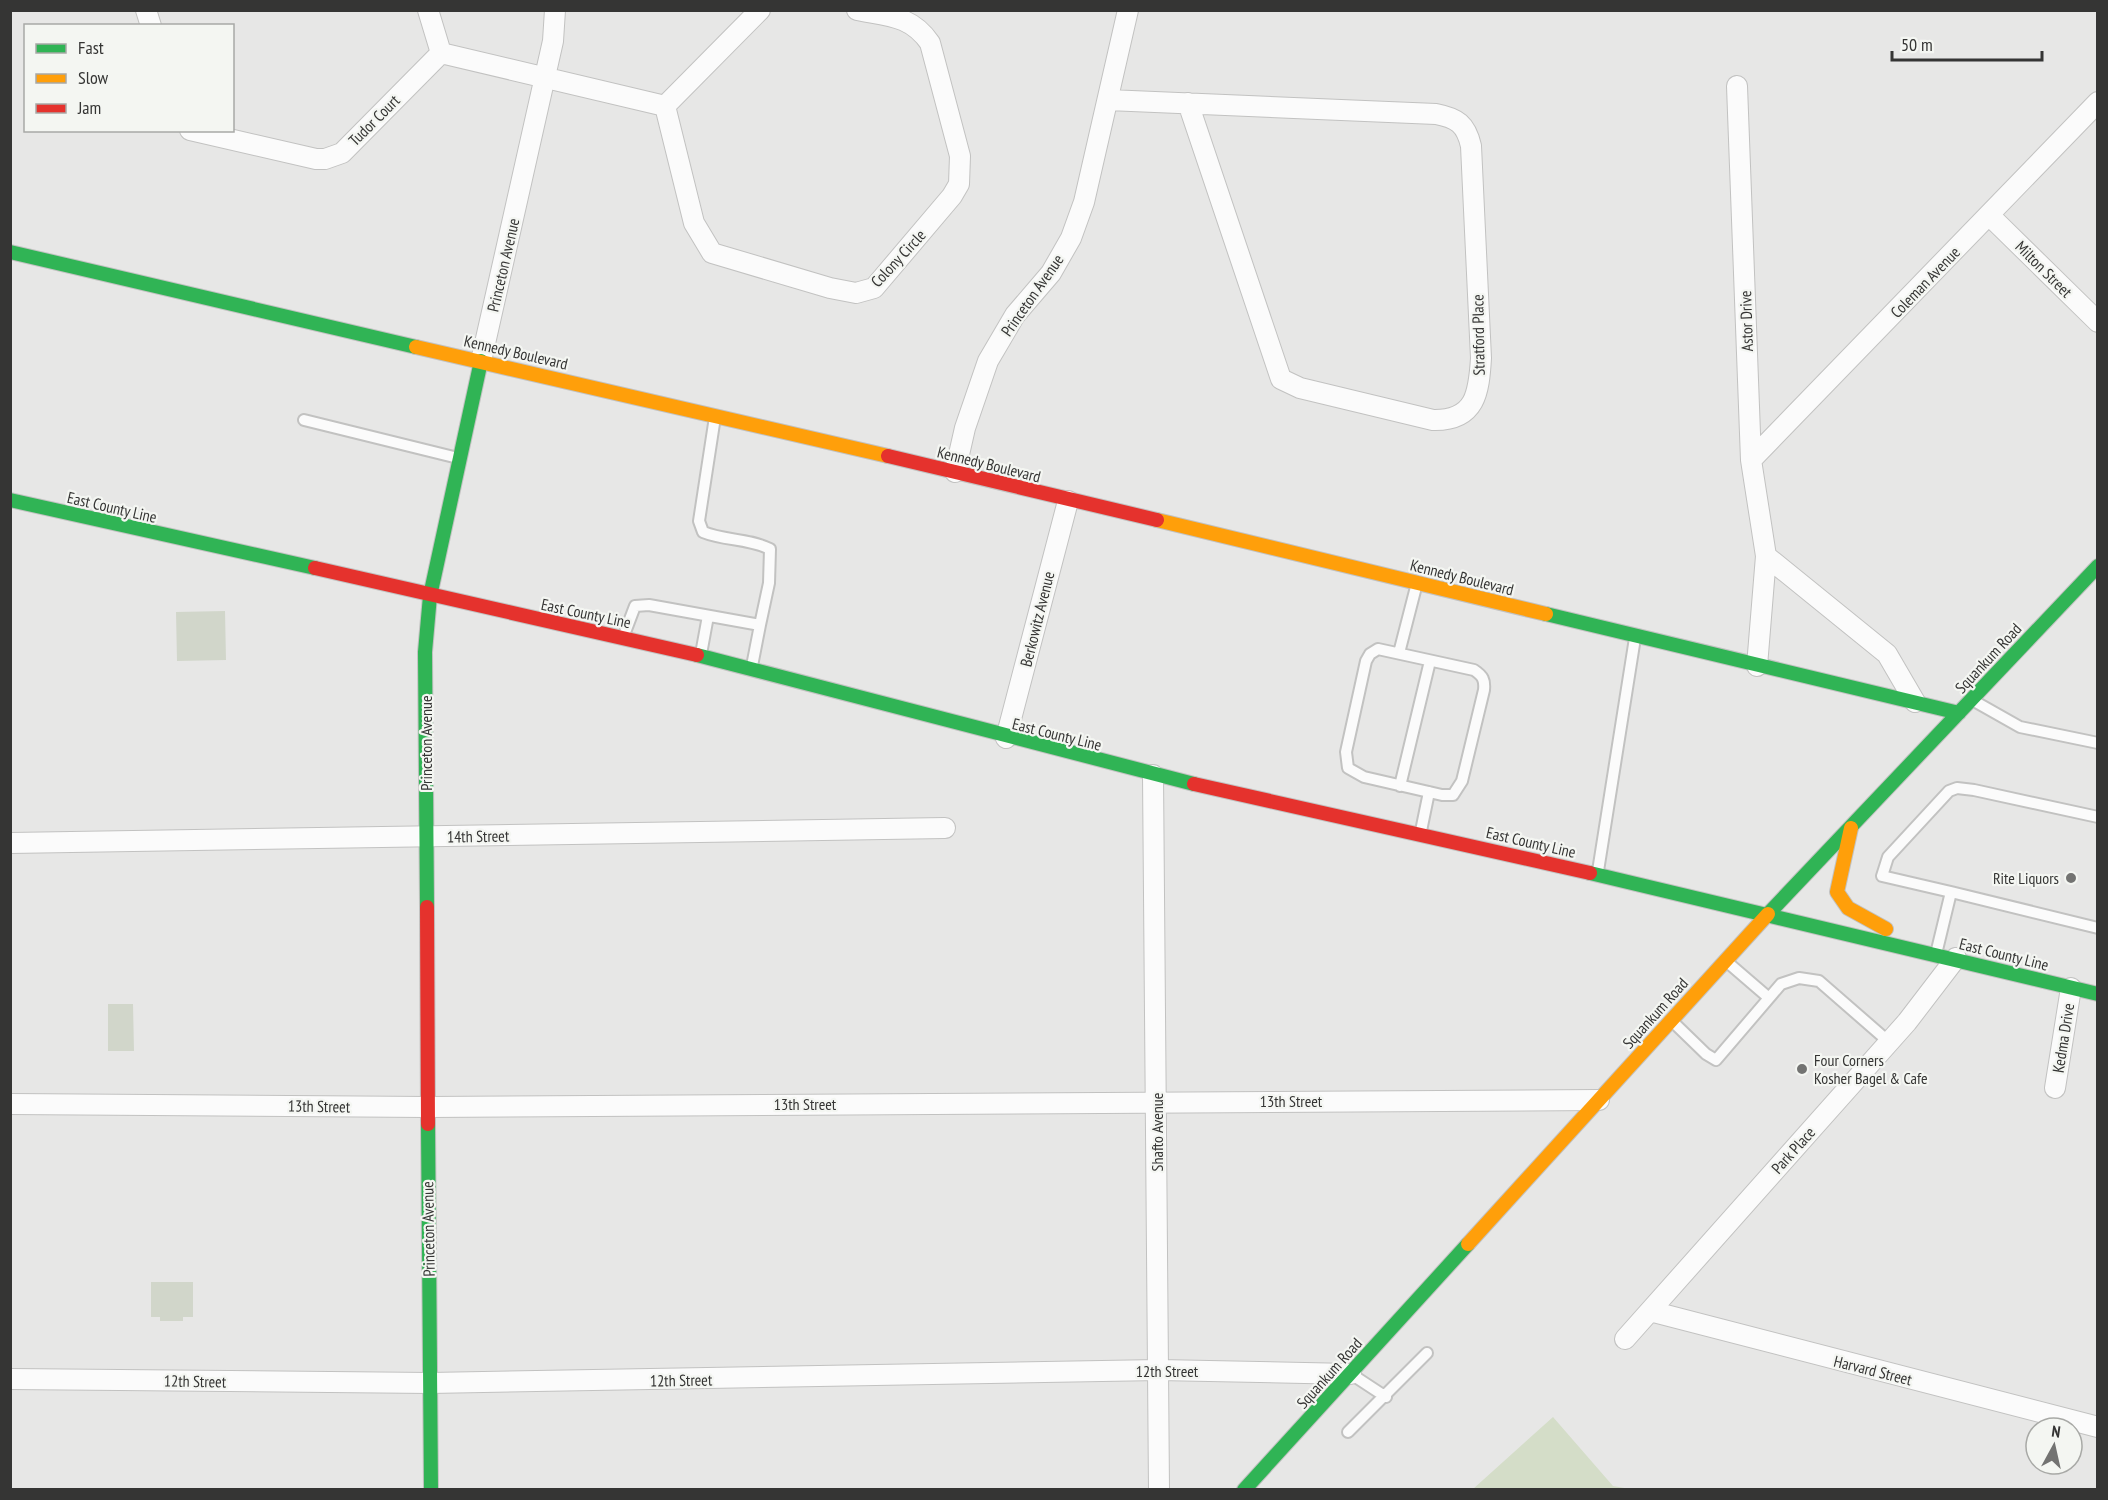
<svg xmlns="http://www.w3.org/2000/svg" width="2108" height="1500" font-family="'PT Sans Narrow',sans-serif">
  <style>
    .green { fill: #d4ddc8 }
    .building { fill: #d1d6ca }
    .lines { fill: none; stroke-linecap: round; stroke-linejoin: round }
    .lane-casing { stroke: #c2c2c1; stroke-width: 14 }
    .street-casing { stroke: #c2c2c1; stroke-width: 22 }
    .fast-casing { stroke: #c2c2c1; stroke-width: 16 }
    .slow-casing { stroke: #c2c2c1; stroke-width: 16 }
    .jam-casing { stroke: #c2c2c1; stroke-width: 16 }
    .lane { stroke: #fbfbfb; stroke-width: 10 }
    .street { stroke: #fbfbfb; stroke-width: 20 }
    .fast { stroke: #30b455; stroke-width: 14 }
    .slow { stroke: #ff9f0a; stroke-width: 14 }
    .jam { stroke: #e5322d; stroke-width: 14 }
    .poi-dot { fill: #737372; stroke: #f4f6f2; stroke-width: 2 }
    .labels { text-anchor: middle; stroke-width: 4.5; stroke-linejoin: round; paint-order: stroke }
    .street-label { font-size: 16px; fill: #353534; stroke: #f4f6f2 }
    .poi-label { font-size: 16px; fill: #353534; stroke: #f4f6f2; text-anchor: end }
  </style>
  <rect width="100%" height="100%" fill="#e7e7e6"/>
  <!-- green -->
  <path class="green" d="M1553,1417L1613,1486L1630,1489H1473Z"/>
  <!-- building -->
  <path class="building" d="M225,611L226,660L177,661L176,612Z
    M108,1004H133L134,1051H108Z
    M151,1282H193V1317H183V1321H160V1317H151Z"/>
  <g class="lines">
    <defs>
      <path id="lane" d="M304,420L458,458
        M624,635L635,606L649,605L760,625L769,583L770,549C748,538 725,541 703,532L699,521L715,417
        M1378,649L1474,670C1483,676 1485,680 1484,690L1462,781L1453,795H1442L1364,777L1348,768L1346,752L1366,661L1370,654Z
        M1399,653L1417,583
        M701,654L708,616
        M752,666L760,625
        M1974,701L2020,727L2098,743
        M1400,786L1430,661
        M1421,831L1429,792
        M1598,871L1635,638
        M1951,892L1882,876L1888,857L1949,791L1957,788L1974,790L2098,817
        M1936,954L1951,892L2098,928
        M1726,961L1769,998
        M1672,1021L1706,1054L1716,1060L1781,984L1799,978L1819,981L1889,1042
        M1351,1374L1386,1397
        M1348,1432L1427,1353"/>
      <path id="street" d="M146,10L151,26
        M441,53L665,106
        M1737,86L1751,460L1766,556L1757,666
        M1108,100L1436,114C1457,118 1466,124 1471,146L1481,358C1479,392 1476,421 1433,420L1300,388L1281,379L1188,103
        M665,106L694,223L712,253L830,288L856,293L874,288L952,196L959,184L960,156L930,43C911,15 887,16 857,10
        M665,106L760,10
        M190,130L316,159H325L342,153L441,53L428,10
        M1990,216L2098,322
        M481,361L553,41L555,10
        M1751,460L2098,102
        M955,472L965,428L988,361L1015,315L1051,273L1071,238L1084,202L1128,10
        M1766,556L1887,654L1915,702
        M1006,738L1068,501
        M1153,775L1159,1490
        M10,843L945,828
        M2055,1088L2071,988
        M10,1104L427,1107L1599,1100
        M1650,1311L2098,1427
        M1625,1339L1907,1022L1956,958
        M10,1379L430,1383L1159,1370L1351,1374"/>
      <path id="fast" d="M10,252L416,347
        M10,500L315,568
        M1546,614L1959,713
        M697,655L1194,784
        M1590,873L2098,994
        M427,907L425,652L430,596L481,361
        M1768,914L2098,566
        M428,1124L431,1490
        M1244,1490L1468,1244"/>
      <path id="slow" d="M416,347L888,456
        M1157,520L1546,614
        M1851,828L1837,892L1848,908L1886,929
        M1468,1244L1768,914"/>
      <path id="jam" d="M888,456L1157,520
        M315,568L697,655
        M1194,784L1590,873
        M427,907L428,1124"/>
    </defs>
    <!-- lane casing -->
    <use href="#lane" class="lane-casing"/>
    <!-- street casing -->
    <use href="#street" class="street-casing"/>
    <!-- fast casing -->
    <use href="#fast" class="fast-casing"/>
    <!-- slow casing -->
    <use href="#slow" class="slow-casing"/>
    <!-- jam casing -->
    <use href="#jam" class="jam-casing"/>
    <!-- lane -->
    <use href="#lane" class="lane"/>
    <!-- street -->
    <use href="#street" class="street"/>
    <!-- fast -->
    <use href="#fast" class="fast"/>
    <!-- slow -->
    <use href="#slow" class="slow"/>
    <!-- jam -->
    <use href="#jam" class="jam"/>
  </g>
  <!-- markers -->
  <g class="poi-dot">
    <circle cx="2071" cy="878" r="6"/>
    <circle cx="1802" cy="1069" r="6"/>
  </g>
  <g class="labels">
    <!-- street labels -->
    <g class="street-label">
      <text transform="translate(374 120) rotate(-45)" y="6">Tudor Court</text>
      <text transform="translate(898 258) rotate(-47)" y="6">Colony Circle</text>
      <text transform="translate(503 265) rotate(-77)" y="6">Princeton Avenue</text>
      <text transform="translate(2044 269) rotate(45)" y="6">Milton Street</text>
      <text transform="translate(1925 282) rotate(-46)" y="6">Coleman Avenue</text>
      <text transform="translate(1032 295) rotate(-55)" y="6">Princeton Avenue</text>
      <text transform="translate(1746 321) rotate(-92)" y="6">Astor Drive</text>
      <text transform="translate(1478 335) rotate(-91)" y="6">Stratford Place</text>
      <text transform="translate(516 352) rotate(13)" y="6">Kennedy Boulevard</text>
      <text transform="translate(989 464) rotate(14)" y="6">Kennedy Boulevard</text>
      <text transform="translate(112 507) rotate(13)" y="6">East County Line</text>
      <text transform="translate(1462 577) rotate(14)" y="6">Kennedy Boulevard</text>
      <text transform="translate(586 613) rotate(12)" y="6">East County Line</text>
      <text transform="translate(1037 619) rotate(-76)" y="6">Berkowitz Avenue</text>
      <text transform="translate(1988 658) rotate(-47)" y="6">Squankum Road</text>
      <text transform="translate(1057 734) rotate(14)" y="6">East County Line</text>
      <text transform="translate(426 743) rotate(-90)" y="6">Princeton Avenue</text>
      <text transform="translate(478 836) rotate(-1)" y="6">14th Street</text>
      <text transform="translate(1531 842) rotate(13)" y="6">East County Line</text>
      <text transform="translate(2004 954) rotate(14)" y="6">East County Line</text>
      <text transform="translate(1655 1013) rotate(-48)" y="6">Squankum Road</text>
      <text transform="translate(2063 1038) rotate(-81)" y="6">Kedma Drive</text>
      <text x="1291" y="1107">13th Street</text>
      <text x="805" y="1110">13th Street</text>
      <text transform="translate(319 1106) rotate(1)" y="6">13th Street</text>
      <text transform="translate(1157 1132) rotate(-90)" y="6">Shafto Avenue</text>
      <text transform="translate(1793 1150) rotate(-48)" y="6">Park Place</text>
      <text transform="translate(428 1229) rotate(-91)" y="6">Princeton Avenue</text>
      <text transform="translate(1873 1370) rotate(14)" y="6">Harvard Street</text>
      <text x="1167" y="1377">12th Street</text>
      <text transform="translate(1329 1373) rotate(-48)" y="6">Squankum Road</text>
      <text transform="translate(681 1380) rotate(-1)" y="6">12th Street</text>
      <text transform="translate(195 1381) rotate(1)" y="6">12th Street</text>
    </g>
    <!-- poi labels -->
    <g class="poi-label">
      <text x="2059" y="884">Rite Liquors</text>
      <text x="1814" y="1066" text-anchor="start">Four Corners<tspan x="1814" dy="18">Kosher Bagel &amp; Cafe</tspan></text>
    </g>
  </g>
  <!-- border -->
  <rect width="2108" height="1500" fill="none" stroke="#353534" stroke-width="24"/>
  <!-- legend -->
  <rect x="24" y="24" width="210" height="108" fill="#f4f6f2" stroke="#a8a9a6" stroke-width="1.5"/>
  <rect x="36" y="44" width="30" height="9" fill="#30b455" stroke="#a8a9a6" stroke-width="1.5"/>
  <text x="78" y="54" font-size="18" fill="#353534">Fast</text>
  <rect x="36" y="74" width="30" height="9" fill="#ff9f0a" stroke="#a8a9a6" stroke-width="1.5"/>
  <text x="78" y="84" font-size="18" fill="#353534">Slow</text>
  <rect x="36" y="104" width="30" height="9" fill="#e5322d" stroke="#a8a9a6" stroke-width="1.5"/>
  <text x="78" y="114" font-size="18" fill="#353534">Jam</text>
  <!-- north arrow -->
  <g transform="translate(2054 1446) rotate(8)"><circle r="28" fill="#f4f6f2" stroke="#a8a9a6" stroke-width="1.5"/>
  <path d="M0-4.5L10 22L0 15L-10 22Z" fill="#737372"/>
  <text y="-9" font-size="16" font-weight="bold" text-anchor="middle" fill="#353534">N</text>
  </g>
  <!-- scale -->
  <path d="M1892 51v9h150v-9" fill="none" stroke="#353534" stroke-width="3"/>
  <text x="1901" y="51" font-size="18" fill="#353534" stroke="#f4f6f2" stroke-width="4.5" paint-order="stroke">50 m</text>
</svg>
